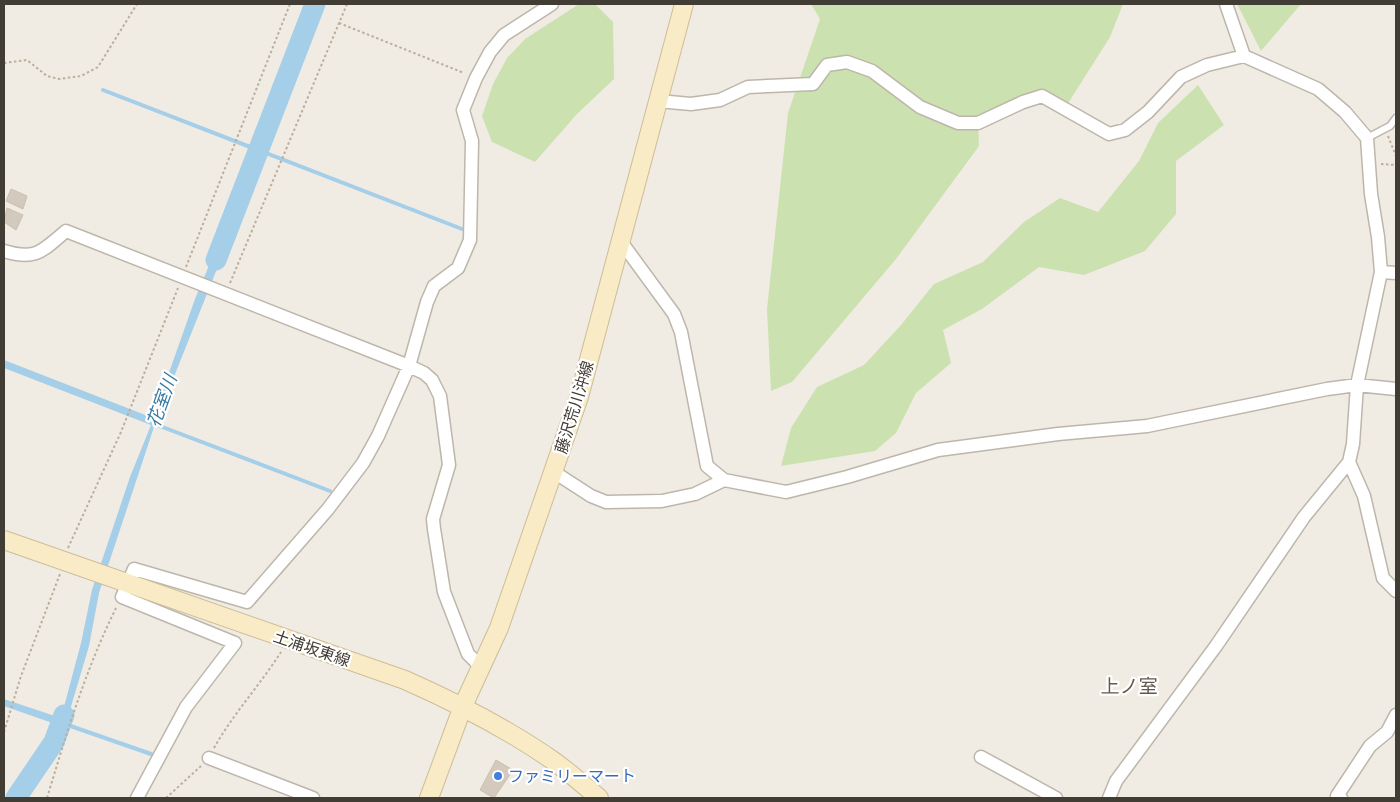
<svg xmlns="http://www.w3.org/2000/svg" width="1400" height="802" font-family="Quicksand,'Noto Sans JP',sans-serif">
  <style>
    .green { fill: #cce1b0 }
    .water { fill: #a5cee8 }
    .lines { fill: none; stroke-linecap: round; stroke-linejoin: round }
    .stream { stroke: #a5cee8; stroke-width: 4 }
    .river { stroke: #a5cee8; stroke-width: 21 }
    .building { fill: #d3cabd; stroke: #cabfae }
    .service-casing { stroke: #bdb6aa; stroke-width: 9 }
    .minor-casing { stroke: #bdb6aa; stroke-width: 15 }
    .secondary-casing { stroke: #ccbd97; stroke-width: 20 }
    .path { stroke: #bbae9a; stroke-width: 2; stroke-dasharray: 2.5 2.5; stroke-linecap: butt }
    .service { stroke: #fff; stroke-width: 6 }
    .minor { stroke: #fff; stroke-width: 12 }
    .secondary { stroke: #f9ebc5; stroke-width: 18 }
    .shop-dot { fill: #3f7fe0; stroke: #fff; stroke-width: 2 }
    .labels { text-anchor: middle; stroke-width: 4.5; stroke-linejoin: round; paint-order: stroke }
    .street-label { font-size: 16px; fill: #413c34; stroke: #fff }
    .shop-label { font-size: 16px; fill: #366cbe; stroke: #fff; text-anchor: start }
    .water-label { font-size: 18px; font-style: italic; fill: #3879a2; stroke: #fff }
    .quarter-label { font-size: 19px; fill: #63594d; stroke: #fff }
  </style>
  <rect width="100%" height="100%" fill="#f0ece4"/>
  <!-- green -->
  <path class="green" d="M579,4H595L613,22L614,79L576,115L535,162L492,142L482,116L493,84L507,58L525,39Z
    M811,4H1123L1110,37L1067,105L1042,96L978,123L979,146L896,259L792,382L771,391L767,309L788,113L820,19Z
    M1237,4H1301L1261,51Z
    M1198,85L1224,125L1176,161V214L1145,251L1084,275L1039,267L982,309L943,330L951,363L916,393L896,433L875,451L781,466L791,428L817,387L864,365L901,325L934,284L983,262L1024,222L1060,198L1098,212L1139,161L1158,123Z"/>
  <!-- water -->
  <path class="water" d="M223,232L230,236L154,427L99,593L89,646L70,710L57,743L50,740L58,725L4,706V699L61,718L81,643L92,590L130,477L151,425L4,368V360L153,418L195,299Z"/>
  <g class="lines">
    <!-- stream -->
    <path class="stream" d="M103,90L462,229
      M152,423L330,491
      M59,722L151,754"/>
    <!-- river -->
    <path class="river" d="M216,260L315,4
      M16,798L54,742L64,715"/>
  </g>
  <!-- building -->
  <path class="building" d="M11,189L27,196L23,209L6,201Z
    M7,208L23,215L16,230L4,222Z
    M496,760L513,770L494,798L480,790Z"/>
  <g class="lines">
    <defs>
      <path id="service" d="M1367,138L1390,126L1396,118"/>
      <path id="minor" d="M658,101L691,104L720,100L748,87L813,84L827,65L847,62L872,71L920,107L958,123H978L1023,102L1042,96L1109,134L1125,130L1148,112L1181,77L1207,65L1244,56
        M622,243L674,314L681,332L707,466L724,480L786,492L847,477L938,450L1058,434L1147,426L1327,389L1357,385L1396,389
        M4,251C36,261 42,251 66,231L409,366L424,373L432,380L440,396L449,465L433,519L434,529L444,592L468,654L482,668
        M1381,272L1396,273
        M1349,462L1364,496L1383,578L1396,591
        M554,472L591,496L606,502L662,501L695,494L724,480
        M981,757L1056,798
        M209,758L313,798
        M137,798L186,707L235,643L122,597L134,569L247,602L328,509L363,463L378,436L409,366L427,302L434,286L458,268L470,240L472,141L463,110L476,78L490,52L504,35L552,4
        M1109,798L1116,781L1216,646L1304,517L1349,462L1353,444L1357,385L1381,272L1378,237L1371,194L1367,138L1345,112L1318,89L1244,56L1226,4
        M1341,798L1337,796L1370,746L1387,732L1396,715"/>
      <path id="secondary" d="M4,540L405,680C457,703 508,729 555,762C570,773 585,786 599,798
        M429,798L463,706L499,628L579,397L684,4"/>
    </defs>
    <!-- service casing -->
    <use href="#service" class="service-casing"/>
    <!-- minor casing -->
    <use href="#minor" class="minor-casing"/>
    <!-- secondary casing -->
    <use href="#secondary" class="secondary-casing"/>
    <!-- path -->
    <path class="path" d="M339,23L464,73
      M4,63L27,60L47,76L59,79L81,76L98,67L137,4
      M1388,136L1396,156
      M1381,164L1396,165
      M186,267L290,4
      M230,283L347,4
      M68,548L121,432L178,288
      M4,732L21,676L60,574
      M214,748C233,714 260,685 281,652
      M47,798C67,732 85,671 116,608
      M166,798L201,766"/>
    <!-- service -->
    <use href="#service" class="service"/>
    <!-- minor -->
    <use href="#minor" class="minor"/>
    <!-- secondary -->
    <use href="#secondary" class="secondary"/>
  </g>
  <!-- markers -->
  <circle class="shop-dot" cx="498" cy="776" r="5"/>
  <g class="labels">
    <!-- street labels -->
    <g class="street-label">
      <text transform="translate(574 407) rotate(-73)" y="6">藤沢荒川沖線</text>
      <text transform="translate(312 648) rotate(19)" y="6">土浦坂東線</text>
    </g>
    <!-- shop labels -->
    <g class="shop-label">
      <text x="508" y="782">ファミリーマート</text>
    </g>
    <!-- water labels -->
    <g class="water-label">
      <text transform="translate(162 401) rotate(-70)" y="6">花室川</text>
    </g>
    <!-- quarter labels -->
    <g class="quarter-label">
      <text x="1129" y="693">上ノ室</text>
    </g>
  </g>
  <!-- border -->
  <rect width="1400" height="802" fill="none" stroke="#413c34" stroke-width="10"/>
</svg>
